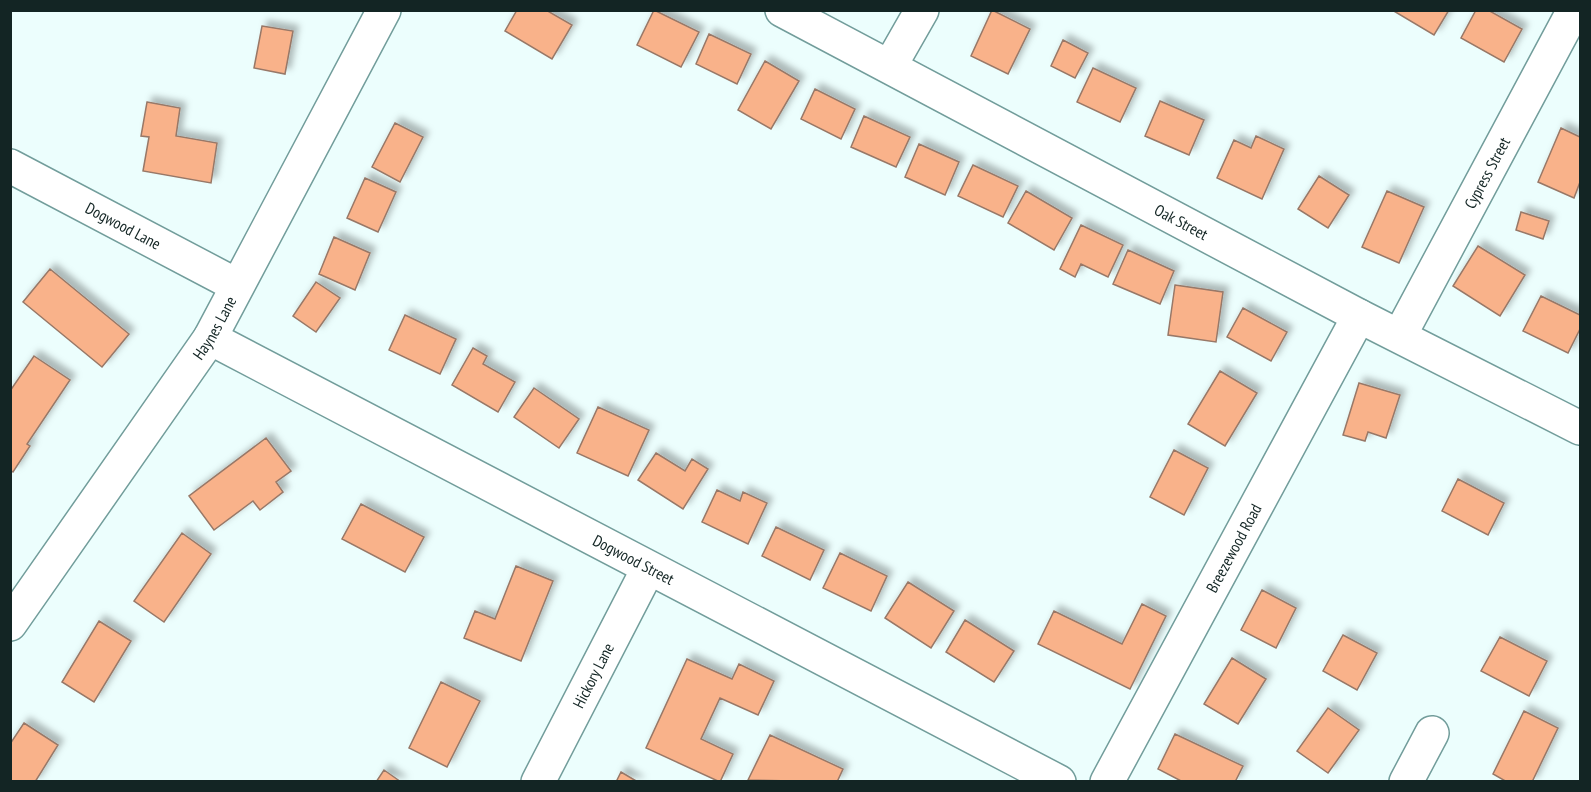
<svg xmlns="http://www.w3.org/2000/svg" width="1591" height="792" font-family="'PT Sans Narrow',sans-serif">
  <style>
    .building { fill: #f9b28a; stroke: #987867; stroke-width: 1.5; filter: url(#shadow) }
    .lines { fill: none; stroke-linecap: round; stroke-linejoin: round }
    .minor-casing { stroke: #729d9b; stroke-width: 36 }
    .minor { stroke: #fff; stroke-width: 33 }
    .labels { text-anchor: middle; stroke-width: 4.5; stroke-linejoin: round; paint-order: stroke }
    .street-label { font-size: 16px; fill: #132524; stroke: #ecfefd }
  </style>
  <defs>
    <filter id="shadow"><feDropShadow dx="5.5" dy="-5.5" stdDeviation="3" flood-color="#0004"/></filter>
  </defs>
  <rect width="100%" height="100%" fill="#ecfefd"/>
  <!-- building -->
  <path class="building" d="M517,10H546L572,25L552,59L505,31Z
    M654,10L699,32L681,67L637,45Z
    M992,10L1030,29L1008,74L971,56Z
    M1392,10H1449L1434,35Z
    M1476,10H1488L1522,29L1504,62L1461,38Z
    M262,26L293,31L285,74L254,68Z
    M709,34L751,54L737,84L696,64Z
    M1063,40L1088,53L1075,78L1051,66Z
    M765,61L799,81L771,129L738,110Z
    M1093,68L1136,88L1120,122L1077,102Z
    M815,89L855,109L841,139L801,119Z
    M1160,101L1204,120L1189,155L1145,136Z
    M147,102L180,108L176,136L217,143L211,183L143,171L149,137L141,136Z
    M864,116L910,137L896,167L851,147Z
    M395,123L423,137L400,182L372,167Z
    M1561,128L1580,137V182L1574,198L1538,182Z
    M1256,136L1284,149L1262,199L1217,178L1234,140L1251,148Z
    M919,144L959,162L945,195L905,177Z
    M973,165L1018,186L1003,217L958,196Z
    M1319,176L1349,195L1328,228L1298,209Z
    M365,178L396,192L378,232L347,218Z
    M1026,191L1072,218L1054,250L1008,223Z
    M1387,191L1424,207L1399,263L1362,247Z
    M1521,212L1549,221L1543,239L1516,230Z
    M1081,225L1123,245L1108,277L1081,264L1075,277L1060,269Z
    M334,237L370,253L355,290L319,274Z
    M1478,246L1525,275L1500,316L1453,286Z
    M1128,250L1174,271L1160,304L1113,284Z
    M50,269L129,334L102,367L23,302Z
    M316,282L340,298L316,332L293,316Z
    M1175,285L1223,292L1216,342L1168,335Z
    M1541,296L1580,315V329L1568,353L1523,331Z
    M1243,308L1287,332L1271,361L1227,337Z
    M405,315L456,339L440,374L389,350Z
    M473,348L487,356L483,364L515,382L498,412L452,385Z
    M34,356L70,380L27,444L30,446L13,472L10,470V391Z
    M1220,371L1257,393L1225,446L1188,424Z
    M1359,383L1400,395L1386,438L1368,432L1365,441L1343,435Z
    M534,388L579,419L559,448L514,417Z
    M598,407L649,430L628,476L577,453Z
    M266,438L291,471L276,482L283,492L260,510L253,501L214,530L189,496Z
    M1174,450L1208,468L1184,515L1150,497Z
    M656,453L685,471L692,459L708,469L683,509L638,480Z
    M1458,479L1504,503L1488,535L1442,511Z
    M717,490L740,501L743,492L767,503L748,544L702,522Z
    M361,504L424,537L405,572L342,539Z
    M776,527L824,550L810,580L762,556Z
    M182,533L211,554L164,622L134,601Z
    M840,553L887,576L871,611L823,588Z
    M516,566L553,581L521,661L464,638L475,611L495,619Z
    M908,582L954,611L931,648L885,618Z
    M1262,590L1296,608L1276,648L1241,630Z
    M1142,604L1166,616L1130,689L1038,644L1054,611L1122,644Z
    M965,620L1014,651L994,682L946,652Z
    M99,621L131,641L94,702L62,682Z
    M1343,635L1377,653L1357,690L1323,671Z
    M1500,637L1547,661L1529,696L1481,671Z
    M1232,658L1266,679L1238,724L1204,704Z
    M687,659L732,679L739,664L774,681L758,715L720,698L701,739L733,754L720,782L646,748Z
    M441,682L480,701L447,767L409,748Z
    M1328,708L1359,730L1328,773L1297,751Z
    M1524,711L1558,728L1532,782H1507L1493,774Z
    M24,723L58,745L35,782H10V744Z
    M1175,734L1243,766L1235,782H1183L1158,769Z
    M770,735L843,769L837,782L748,780Z
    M384,770L401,782H376Z
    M621,772L638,782H616Z"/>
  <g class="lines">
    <defs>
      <g id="minor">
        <path id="s1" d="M782,10L1359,316L1580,428"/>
        <path d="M890,66L922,10"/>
        <path id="s2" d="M10,166L236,285"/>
        <path id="s3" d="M1400,335L1574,10"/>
        <path id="s4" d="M210,338L1059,782"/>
        <path id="s5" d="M10,624L210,338L384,10"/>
        <path id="s6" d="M538,782L648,569"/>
        <path id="s7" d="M1107,782L1359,316"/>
        <path d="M1406,782L1432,733"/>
      </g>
    </defs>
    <!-- minor casing -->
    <use href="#minor" class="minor-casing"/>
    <!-- minor -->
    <use href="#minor" class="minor"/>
  </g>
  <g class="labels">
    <!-- street labels -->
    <g class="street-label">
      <text dy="6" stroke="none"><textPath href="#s3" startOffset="184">Cypress Street</textPath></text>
      <text dy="6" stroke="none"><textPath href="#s1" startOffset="452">Oak Street</textPath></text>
      <text dy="6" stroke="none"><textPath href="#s2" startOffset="128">Dogwood Lane</textPath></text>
      <text dy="6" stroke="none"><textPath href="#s5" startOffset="360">Haynes Lane</textPath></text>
      <text dy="6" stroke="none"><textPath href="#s7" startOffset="266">Breezewood Road</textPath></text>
      <text dy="6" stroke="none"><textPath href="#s4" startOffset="478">Dogwood Street</textPath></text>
      <text dy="6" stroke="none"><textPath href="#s6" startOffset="120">Hickory Lane</textPath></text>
    </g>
  </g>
  <!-- border -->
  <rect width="1591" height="792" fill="none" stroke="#132524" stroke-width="24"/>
</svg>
